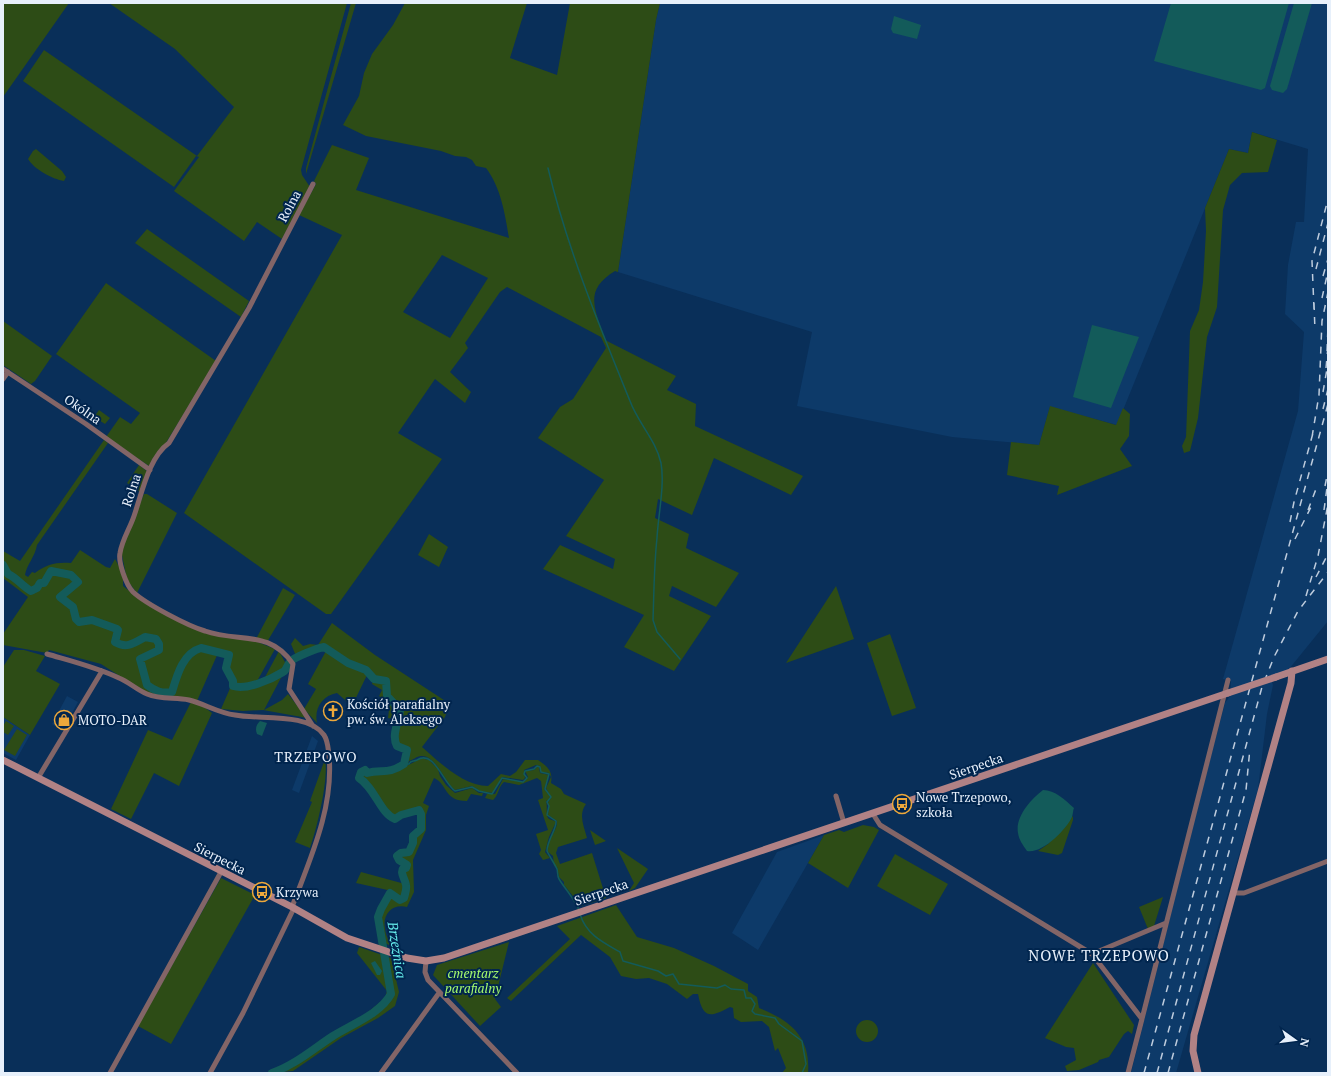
<svg xmlns="http://www.w3.org/2000/svg" width="1331" height="1076" font-family="'PT Serif',serif">
  <style>
    .built { fill: #0d3a69 }
    .green { fill: #2d4c16; fill-rule: evenodd }
    .water { fill: #135b5a }
    .lines { fill: none; stroke-linecap: round; stroke-linejoin: round }
    .stream { stroke: #135b5a; stroke-width: 1.5 }
    .river { stroke: #135b5a; stroke-width: 8 }
    .street { stroke: #836567; stroke-width: 5 }
    .secondary { stroke: #b18285; stroke-width: 7 }
    .rail { stroke: #beccdd; stroke-width: 1.5; stroke-dasharray: 7 7; stroke-linecap: butt }
    .secondary-bridge { stroke: #b18285; stroke-width: 7 }
    .labels { text-anchor: middle; stroke-width: 4; stroke-linejoin: round; paint-order: stroke }
    .street-label { font-size: 13px; fill: #e7f0fb; stroke: #00254e }
    .poi-label { font-size: 13px; fill: #e7f0fb; stroke: #00254e; text-anchor: start }
    .park-label { font-size: 13px; font-style: italic; fill: #a7fc6c; stroke: #00254e }
    .neighbourhood-label { font-size: 14px; letter-spacing: 1px; fill: #e7f0fb; stroke: #00254e }
    .water-label { font-size: 14px; font-style: italic; fill: #65edec; stroke: #00254e }
    .quarter-label { font-size: 15px; letter-spacing: 1px; fill: #e7f0fb; stroke: #00254e }
  </style>
  <rect width="100%" height="100%" fill="#092f59"/>
  <!-- built -->
  <path class="built" d="M660,3H1328V621L1289,669L1272,682L1273,685L1267,714L1258,789L1176,1073H1131L1202,790L1225,703L1230,696L1231,681L1223,679L1298,411L1304,332L1285,314L1288,265L1296,222H1304L1308,149L1252,132L1248,153L1229,149L1117,425L1050,407L1039,445L952,437L797,406L812,332L618,272L656,20Z
    M67,696L78,702L62,731L52,724Z
    M3,717L30,735L16,760L3,753Z
    M312,736L318,741L299,793L292,790Z
    M824,835L758,950L732,933L777,852Z"/>
  <!-- green -->
  <path class="green" d="M3,3H69L3,97Z
    M109,3H347L301,170L302,175L310,187L282,239L257,222L244,241L174,191L199,157L196,156L174,187L23,81L44,50L197,156L234,107L175,49Z
    M351,3H356L306,174V168Z
    M405,3H527L510,58L557,75L570,3H660L656,20L618,272L615,271C582,291 596,310 605,340L676,376L667,390L696,404L695,426L803,476L791,495L714,458L692,515L658,499L655,518L689,534L686,548L739,573L716,607L672,586L669,596L711,616L674,671L624,647L644,615L543,569L560,545L613,569L615,559L566,536L604,480L538,438L560,407L573,399L606,348L601,337L507,287L500,292L465,343L468,348L450,372L471,392L465,403L435,379L398,433L442,459L331,614H326L184,513L342,235L299,215L316,184L314,181L332,145L369,158L356,190L509,238C505,214 501,188 486,168L476,166L472,160L466,157L455,156L441,151L366,136L343,125L359,96L364,73L372,54L393,25ZM442,255L488,278L450,338L403,312Z
    M1252,132L1277,140L1268,172L1242,173L1230,185L1223,210L1217,307L1207,337L1198,418L1190,451L1184,453L1182,446L1186,437L1190,331L1199,310L1203,282L1206,231L1205,208L1229,149L1248,153Z
    M36,149L62,171L66,177L64,181C52,179 34,169 28,159L33,151Z
    M147,229L249,301L241,317L135,243Z
    M106,283L216,361L153,464L149,466L106,437L120,417L131,424L140,413L56,354Z
    M3,321L52,356L35,381L31,384L3,365Z
    M1050,406L1116,425L1123,408L1130,414L1129,436L1120,449L1132,466L1057,495L1059,486L1007,475L1011,442L1039,445Z
    M99,410L110,418L105,424L94,417Z
    M104,440L108,443L37,545C35,557 27,564 25,575L28,577L32,572L35,573C47,564 56,562 71,563L80,550L106,567L110,568L115,559L123,574V586L136,596L199,630L255,641L275,649L256,683L243,687L233,685L234,680L227,668L229,655L201,646C183,651 176,674 171,691L161,692L147,683L141,659L155,655L160,650V644L156,638L143,637C134,644 127,648 116,642L119,630L112,625L92,618L80,622L74,606L60,596L78,583L79,580L72,575L51,570L44,582H39L31,590L16,577L9,574L3,564V551L20,561Z
    M139,465L148,472L140,492L127,483Z
    M144,494H147L177,513L137,593L127,580L121,550Z
    M429,534L448,547L439,567L418,555Z
    M3,566L7,575C17,578 21,587 31,592L37,588L38,585L45,584L52,572L72,577L77,582L58,596L74,611L75,620C82,626 84,621 91,621L112,626L118,631L115,637L116,644C127,649 135,645 145,638L155,640L158,644L157,651L139,658L146,686C154,693 163,695 173,693C177,676 183,659 198,649L218,653L197,701L163,697L143,691L101,664L49,650L47,653L3,645V634L28,597L3,578Z
    M836,586L854,639L786,663Z
    M283,588L295,595L267,642L256,639Z
    M332,623L375,655L450,704L445,717L422,747C440,763 464,786 488,786L501,774L510,776L516,772L525,760H538C548,767 553,771 551,783L561,789L564,794L586,804C578,815 584,826 587,838L558,847L556,853L560,864L592,853L606,898L581,906L564,885V882L559,877L557,867L554,866L553,856L548,852C546,839 558,831 557,821L548,815L549,807L548,802L551,798L546,788L551,777L549,773L541,772L540,766L536,765L524,770L525,778L523,780L502,777L493,793L480,791L472,786L455,790C444,782 436,755 421,756C417,756 413,760 409,761L408,764L406,763L405,757L408,750L404,747L398,746L396,728L401,723L402,710L387,696L388,682L386,678L374,679C368,664 338,659 325,646L296,656L291,644L295,638L303,646L310,644L318,645Z
    M890,634L916,708L892,716L867,643Z
    M14,650H24L45,656L36,671L60,684L30,735L3,717V667Z
    M279,651L286,664L283,671L264,679Z
    M326,651L347,665L364,670L368,673L352,706L337,693C322,696 314,708 317,723L304,709L316,689L308,684Z
    M283,674L264,710L282,700L288,694L307,718L263,710L243,711L221,709L231,686L244,689Z
    M373,680L385,682L387,699L385,700L379,696L382,690L372,684Z
    M390,701L399,711L398,720L388,718Z
    M191,702L204,707L212,713L179,786L154,773L131,819L111,809L148,730L172,740Z
    M6,721L14,726L8,735L3,732V726Z
    M17,729L27,735L15,756L4,750Z
    M420,758L429,760L438,769L440,776L446,785L455,793L472,788L479,793H483L482,796L471,794L467,801C443,801 448,784 434,778L423,803L429,806L426,815V830L413,860L414,892L407,907C393,903 382,914 385,928C385,934 389,941 391,946L383,942L379,918L391,893L399,900L404,899L407,884L403,874V868L408,866L399,860L398,856L401,854L410,853L414,844V836L422,830V814L418,808C411,812 402,813 395,818L392,817L379,801L373,789L360,777L362,772L364,771L368,773C374,772 375,773 380,773C390,774 413,764 420,758Z
    M325,759C329,779 317,828 310,848L295,842L312,802L310,801Z
    M537,767H539L540,773L549,775L544,789L550,796L549,800L546,801C548,806 545,816 549,819C551,820 554,820 556,822L549,837L545,852L550,858L543,860L539,854L541,850L536,834L548,830L538,800L543,798L541,781L537,778L519,785L504,782C498,787 499,795 493,800L485,798L487,794H495L503,779L524,782L528,777L525,771L534,770Z
    M1073,816V820L1062,853L1058,855L1038,851L1048,844Z
    M863,825L874,827L879,830L848,888L808,863L824,835L839,830L844,832Z
    M590,830L606,841L595,845Z
    M617,848L648,869L635,888L629,891L634,883Z
    M895,854L948,884L930,915L877,886Z
    M361,872L405,884L403,897L400,899L392,891L356,883Z
    M221,878L255,895L171,1044L138,1026Z
    M1163,897L1154,926L1148,929L1139,907Z
    M616,905L637,937L674,948L714,966L748,984V991L757,997L759,1008C790,1020 811,1037 808,1073H782L786,1068L778,1048L775,1051L769,1027L762,1021L741,1022L734,1018L733,1008L730,1007C711,1017 703,1020 698,994H693L687,999L667,984L649,978L636,979L621,976L610,957L581,935L511,1001L507,998L570,939L557,926Z
    M509,942L495,999L501,1007L480,1026L433,975L437,965Z
    M359,947L391,958L399,992L395,1006L378,1018L341,1038L293,1071L267,1073L287,1065L325,1038L367,1013L385,998L387,991L357,953Z
    M1093,963L1134,1025L1132,1034L1128,1031L1124,1034L1109,1057L1099,1060L1098,1062L1079,1070L1067,1071L1065,1066L1076,1060L1074,1048L1066,1047L1045,1038Z
    M856 1031a11 11 0 1 1 22 0a11 11 0 1 1-22 0Z"/>
  <!-- water -->
  <path class="water" d="M1171,3H1289L1265,88L1261,90L1154,61Z
    M1294,3H1312L1287,89L1283,93L1272,90L1270,86Z
    M894,16L921,25L917,39L893,33L891,29Z
    M1092,325L1139,337L1111,408L1073,397Z
    M260,721L267,723L262,736L257,734C255,729 256,725 260,721Z
    M1043,790C1055,790 1065,800 1074,808C1073,810 1073,814 1072,817C1066,830 1042,854 1027,851C1023,845 1019,840 1018,833C1015,817 1031,799 1043,790Z
    M375,961L382,971L380,975H377L371,963Z"/>
  <g class="lines">
    <!-- stream -->
    <path class="stream" d="M548,168C567,248 599,325 630,401C638,423 656,440 661,463C665,485 658,516 657,538C654,566 654,593 653,620L657,632L680,659
      M404,764H409C411,760 413,762 417,760C434,749 443,783 455,791L472,787L479,791L492,794L502,778L523,782L527,778L524,774L525,771L534,769L537,766L540,767L541,772L549,774L545,789L551,797L547,802L549,806L547,815L556,821C557,829 547,840 547,851C550,857 554,863 557,869C558,872 557,876 559,879C565,889 574,898 579,910
      M580,914C586,934 602,942 620,952L623,961L658,971L666,976L673,974L679,984L717,988L725,985L731,989L744,990L746,998H751L755,1004L752,1011L755,1014L775,1018L779,1024L802,1041L806,1064L802,1073"/>
    <!-- river -->
    <path class="river" d="M3,565L8,574C17,578 22,586 31,591L37,588L40,583H44L51,571L71,575L78,582L60,597L73,607L76,619L79,622L92,620L117,629L118,630L115,642C127,649 134,643 145,637L156,639L159,644V650L140,659L147,685C155,691 162,694 172,692C177,675 183,653 201,648L229,655L226,668L233,681V686C247,690 270,680 283,672C287,670 287,665 290,662C294,657 318,648 324,647L348,663L366,670L374,679L386,681L387,696L400,710C399,722 391,735 397,746L407,750L404,764C388,775 382,769 367,773L365,770L361,772L359,778C375,788 380,813 395,819L401,815L419,810L421,814V829L413,836V843L409,852L401,853L397,856L399,860L407,865L406,868L404,867C399,873 405,878 406,885C407,889 405,894 404,898L400,900L390,893L381,909L378,917L391,994C380,1014 352,1024 333,1036C313,1049 295,1065 272,1073"/>
    <!-- street -->
    <path class="street" d="M3,369L86,424L150,470
      M3,379L8,372
      M47,654C71,661 96,667 119,678C129,682 137,690 147,694C161,700 175,697 189,700C205,704 218,713 235,715C259,720 308,712 324,735C328,741 328,748 329,755C334,808 310,859 292,907
      M313,726L289,689L293,664C269,629 239,643 205,631C188,626 146,604 133,592C126,585 118,562 120,553C122,540 130,528 134,516C142,493 149,457 169,443L249,308L313,184
      M38,778L102,671
      M836,796L844,823
      M873,814L880,825L1092,954L1142,1019L1128,1073
      M1233,893H1244L1328,861
      M1092,954L1166,923
      M426,961L425,972L428,980L517,1073
      M1142,1019L1228,680
      M110,1073L221,872
      M210,1073L243,1013L294,908
      M381,1073L439,993"/>
    <!-- secondary -->
    <path class="secondary" d="M1276,677L1328,659
      M3,760L292,907L347,938L407,958L426,961L444,958L1228,693
      M1198,1073L1193,1051L1194,1035L1291,683L1292,671"/>
    <!-- rail -->
    <path class="rail" d="M1316,269L1328,223
      M1323,276L1328,259
      M1322,298L1328,271
      M1314,303L1315,331
      M1314,309L1312,261L1328,199
      M1327,351L1328,327
      M1326,368L1328,346
      M1323,392L1328,363
      M1323,409L1328,389
      M1312,437L1319,395L1322,321L1328,292
      M1325,486L1328,471
      M1308,510L1316,489
      M1324,510L1328,480
      M1290,522L1294,502L1313,433
      M1295,539L1312,505
      M1316,577L1328,554
      M1306,596L1318,556L1328,504
      M1144,1073L1328,404
      M1157,1073L1262,687L1274,657L1298,611L1328,572
      M1168,1073L1246,790L1250,748"/>
    <!-- secondary-bridge -->
    <path class="secondary-bridge" d="M1228,693L1276,677"/>
  </g>
  <!-- icons -->
  <defs>
    <symbol id="church-ring" viewBox="-11 -11 22 22"><circle r="9.5" fill="#00254e" stroke="#eda83b" stroke-width="1.5"/><path d="M-1.2-6h2.4v3.5h3.3v2.4h-3.3V6h-2.4V-.1h-3.3v-2.4h3.3Z" fill="#eda83b"/></symbol>
    <symbol id="shop-ring" viewBox="-11 -11 22 22"><circle r="9.5" fill="#00254e" stroke="#eda83b" stroke-width="1.5"/><path d="M-5-2.5h2.3a2.7 3.5 0 0 1 5.4 0H5L5.5 6h-11ZM-1.5-2.5h3a1.5 2.3 0 0 0-3 0Z" fill="#eda83b"/></symbol>
    <symbol id="bus-ring" viewBox="-11 -11 22 22"><circle r="9.5" fill="#00254e" stroke="#eda83b" stroke-width="1.5"/><path d="M-5-6H5V4H4V6H2V4H-2V6H-4V4H-5ZM-3.5-4V0h7V-4ZM-3.5 1.2v1.5H-2V1.2ZM2 1.2v1.5H3.5V1.2Z" fill="#eda83b"/></symbol>
  </defs>
  <g fill-rule="evenodd">
    <use href="#church-ring" x="322" y="700" width="22" height="22"/>
    <use href="#shop-ring" x="53" y="709" width="22" height="22"/>
    <use href="#bus-ring" x="891" y="793" width="22" height="22"/>
    <use href="#bus-ring" x="251" y="881" width="22" height="22"/>
  </g>
  <g class="labels">
    <!-- street labels -->
    <g class="street-label">
      <text transform="translate(289 206) rotate(-62)" y="5">Rolna</text>
      <text transform="translate(83 409) rotate(35)" y="5">Okólna</text>
      <text transform="translate(131 490) rotate(-71)" y="5">Rolna</text>
      <text transform="translate(976 766) rotate(-19)" y="5">Sierpecka</text>
      <text transform="translate(220 858) rotate(27)" y="5">Sierpecka</text>
      <text transform="translate(601 892) rotate(-19)" y="5">Sierpecka</text>
    </g>
    <!-- poi labels -->
    <g class="poi-label">
      <text x="347" y="709">Kościół parafialny<tspan x="347" dy="15">pw. św. Aleksego</tspan></text>
      <text x="78" y="725">MOTO-DAR</text>
      <text x="916" y="802">Nowe Trzepowo,<tspan x="916" dy="15">szkoła</tspan></text>
      <text x="276" y="897">Krzywa</text>
    </g>
    <!-- park labels -->
    <g class="park-label">
      <text x="473" y="978">cmentarz<tspan x="473" dy="15">parafialny</tspan></text>
    </g>
    <!-- neighbourhood labels -->
    <g class="neighbourhood-label">
      <text x="316" y="762">TRZEPOWO</text>
    </g>
    <!-- water labels -->
    <g class="water-label">
      <text transform="translate(397 950) rotate(81)" y="5">Brzeźnica</text>
    </g>
    <!-- quarter labels -->
    <g class="quarter-label">
      <text x="1099" y="961">NOWE TRZEPOWO</text>
    </g>
  </g>
  <!-- border -->
  <rect width="1331" height="1076" fill="none" stroke="#e7f0fb" stroke-width="8"/>
  <!-- north arrow -->
  <g transform="translate(1295 1040) rotate(104)" stroke="#00254e" stroke-width="3" paint-order="stroke">
  <path d="M0-3L7 15L0 10L-7 15Z" fill="#e7f0fb"/>
  <text y="-6" font-size="11" font-weight="bold" text-anchor="middle" fill="#e7f0fb">N</text>
  </g>
</svg>
